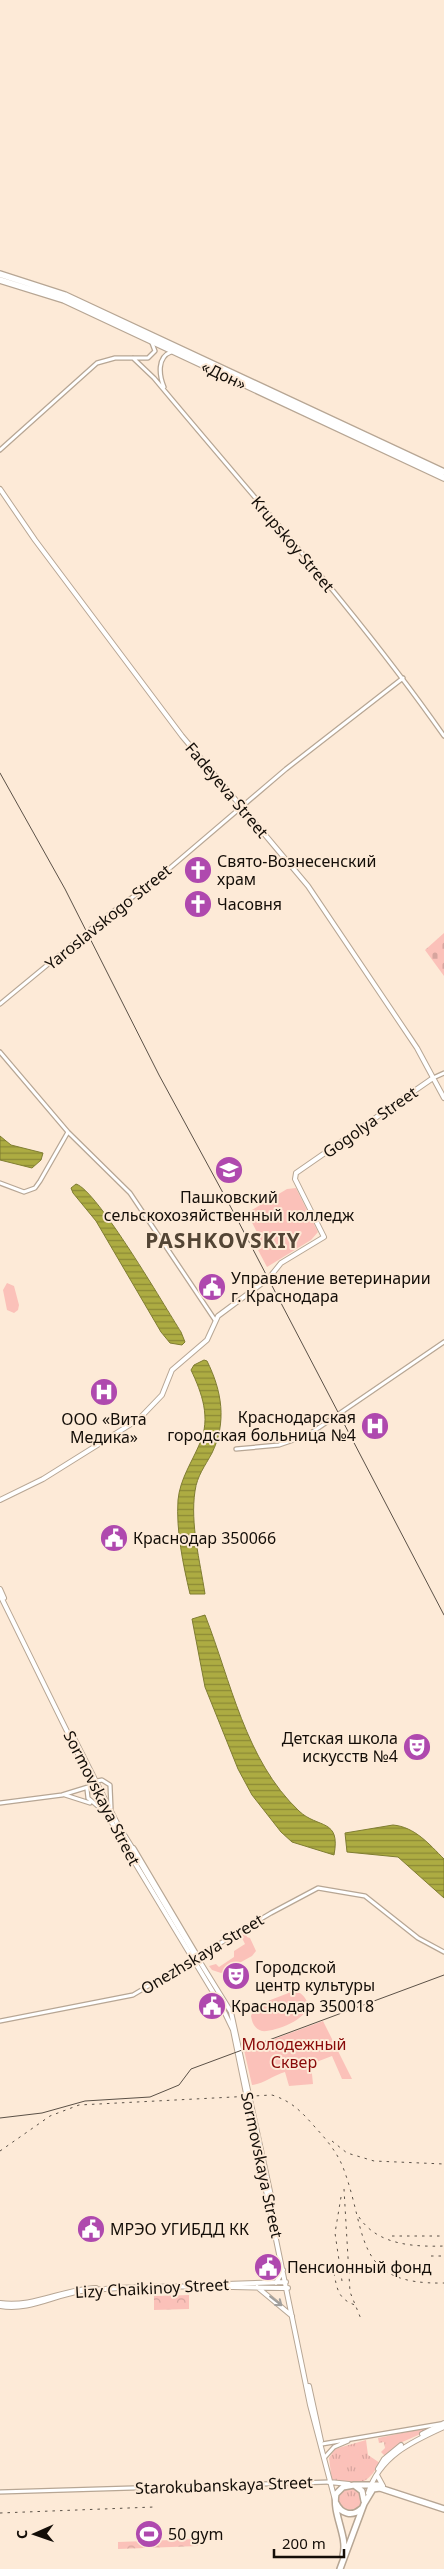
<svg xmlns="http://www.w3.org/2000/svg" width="444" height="2569" font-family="'Noto Sans',sans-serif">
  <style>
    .grass { fill: url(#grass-tufts) }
    .forest { fill: url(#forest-crowns) }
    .cemetery { fill: url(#cemetery-stones) }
    .green { fill: #fbc1b9 }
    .water { fill: url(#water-rules); stroke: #7f7d31 }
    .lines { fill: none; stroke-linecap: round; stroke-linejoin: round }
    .tertiary-casing { stroke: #b7a694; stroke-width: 5.5 }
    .secondary-casing { stroke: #b7a694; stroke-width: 6 }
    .primary-casing { stroke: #b7a694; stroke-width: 8 }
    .trunk-casing { stroke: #b7a694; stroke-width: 8 }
    .tertiary { stroke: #fff; stroke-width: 3 }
    .secondary { stroke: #fff; stroke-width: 4 }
    .primary { stroke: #fff; stroke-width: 5 }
    .trunk { stroke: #fff; stroke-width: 5.5 }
    .tram { stroke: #5b5147; stroke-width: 1 }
    .rail { stroke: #5b5147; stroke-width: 1; stroke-dasharray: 2.5 5; stroke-linecap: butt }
    .oneway { stroke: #a19f9c }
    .labels { text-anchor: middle; stroke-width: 4; stroke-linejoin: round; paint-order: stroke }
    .street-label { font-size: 16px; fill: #140e08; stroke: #fdead7 }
    .poi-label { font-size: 16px; fill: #140e08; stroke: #fdead7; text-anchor: start }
    .park-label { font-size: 16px; fill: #890909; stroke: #fdead7 }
    .district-label { font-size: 21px; font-weight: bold; letter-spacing: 1px; fill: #534535; stroke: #fdead7 }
  </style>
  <defs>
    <pattern id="grass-tufts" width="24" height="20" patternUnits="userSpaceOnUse" patternTransform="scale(1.25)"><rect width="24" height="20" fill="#fbc1b9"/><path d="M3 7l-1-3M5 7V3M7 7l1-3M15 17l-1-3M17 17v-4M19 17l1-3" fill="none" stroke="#d6a59e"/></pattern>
    <pattern id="forest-crowns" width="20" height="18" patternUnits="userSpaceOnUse" patternTransform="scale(1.25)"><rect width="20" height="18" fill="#fbc1b9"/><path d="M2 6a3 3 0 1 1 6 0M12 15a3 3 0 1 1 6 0" fill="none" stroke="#d6a59e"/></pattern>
    <pattern id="cemetery-stones" width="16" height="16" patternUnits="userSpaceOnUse" patternTransform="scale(1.25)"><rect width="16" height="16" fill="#fbc1b9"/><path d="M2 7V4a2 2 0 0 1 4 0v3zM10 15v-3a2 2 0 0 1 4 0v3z" fill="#d6a59e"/></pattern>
    <pattern id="water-rules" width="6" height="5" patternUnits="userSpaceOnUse" patternTransform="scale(1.25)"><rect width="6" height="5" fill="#adac42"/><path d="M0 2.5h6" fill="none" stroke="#8c8a35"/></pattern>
  </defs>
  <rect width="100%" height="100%" fill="#fdead7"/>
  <!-- grass -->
  <path class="grass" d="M431,2427L432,2429L400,2443L385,2456L381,2452L385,2448L384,2442L379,2443L378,2438Z
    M366,2440L368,2455L380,2463C364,2488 361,2483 332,2481L329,2458L335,2449Z
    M338 2500a12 12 0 1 1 24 0a12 12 0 1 1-24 0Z"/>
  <!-- forest -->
  <path class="forest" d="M189,2295V2309L154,2310V2296Z
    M198,2539V2546L118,2549V2542Z"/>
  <!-- cemetery -->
  <path class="cemetery" d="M444,933V976L425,950Z"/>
  <!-- green -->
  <path class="green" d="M296,1188L318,1232L311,1240L267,1267L258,1250L262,1248L258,1240L260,1238L247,1213L287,1189Z
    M7,1283L14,1286L19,1305L18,1310L14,1313L7,1310L3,1290Z
    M245,1930L247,1937L250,1938L256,1951L252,1956L221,1973L212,1970L209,1966L216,1964L219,1967L234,1957V1951L245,1944L242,1938L234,1942L231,1938Z
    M291,1992L300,1993C327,2014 274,2033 262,2031C255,2029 252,2023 251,2016L255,2006Z
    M323,2021L352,2079H342L332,2056L311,2064L313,2084L289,2086L285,2072C274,2075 263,2084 252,2085L244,2050Z"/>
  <!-- water -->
  <path class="water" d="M0,1136L11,1145L43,1153L41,1160L32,1168L0,1160Z
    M76,1184C97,1190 165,1307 181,1332L185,1342L182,1345L170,1343L161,1332L96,1221L73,1193L71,1188Z
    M204,1360L207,1361C222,1391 227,1422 212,1453C205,1466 197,1476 195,1491C190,1524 200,1561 205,1594H190C183,1564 176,1531 178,1500C180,1479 192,1462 200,1443C211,1418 202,1393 191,1370L194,1365Z
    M205,1615C231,1681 245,1760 299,1811C318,1829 341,1818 334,1855L292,1842L281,1832L252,1795L238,1769L205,1687L192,1619Z
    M393,1825C415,1827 429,1844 444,1859V1898L398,1857L347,1852L345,1833Z"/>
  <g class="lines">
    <defs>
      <path id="tertiary" d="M133,358L154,378C252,496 356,610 444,736
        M164,387C159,375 157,357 171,352
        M0,450L97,363L115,358H148L155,351L152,343
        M0,1004L103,919L157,879L286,769L403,678
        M0,1052L68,1132L130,1193L215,1320
        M433,1078L444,1073
        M0,1183L24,1192L35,1188L40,1181L68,1132
        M236,1449L279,1445L308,1435L444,1342
        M65,1795L90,1803
        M0,1803L62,1795L88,1787
        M106,1813L88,1798L87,1789L92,1782L102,1780L110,1785L111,1808
        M0,2021L133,1995L271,1913L318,1888L365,1896L418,1938L444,1952
        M322,2444L440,2424
        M325,2457L334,2447L348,2441
        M0,2492L329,2482"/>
      <path id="secondary" d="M0,489L35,540L182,736L308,886L417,1048L444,1098
        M0,1500L43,1479L139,1419L162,1395L172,1370L207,1340L218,1316L269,1278L281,1263L324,1237L295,1179L296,1173L433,1078
        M0,1589L4,1598
        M0,1595L118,1835L222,2007L233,2030L310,2405L335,2500
        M72,1734L117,1823L133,1849
        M197,1957L231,2012L271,2196
        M276,2283L283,2270
        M226,2284L286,2282
        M257,2287L292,2316
        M0,2303C33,2308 63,2289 96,2288
        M0,2306C30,2311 53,2295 82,2291C149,2284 220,2287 288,2288
        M309,2386L321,2441
        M422,2434L444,2423
        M378,2469L384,2459L401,2445
        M377,2475L383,2486
        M329,2482L349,2484
        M368,2493C380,2456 411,2442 444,2427"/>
      <path id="primary" d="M354,2485H380
        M336,2503C341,2514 352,2517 361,2509
        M343,2555C348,2536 332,2514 336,2494L343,2487L354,2485L362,2491L364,2501
        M340,2569L364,2504L373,2489L380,2488L444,2509"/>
      <path id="trunk" d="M0,274L65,295L444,472
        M0,280L64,300L444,478
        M133,1849L197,1957"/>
    </defs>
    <!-- tertiary casing -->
    <use href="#tertiary" class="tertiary-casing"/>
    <!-- secondary casing -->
    <use href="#secondary" class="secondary-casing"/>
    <!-- primary casing -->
    <use href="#primary" class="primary-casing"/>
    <!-- trunk casing -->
    <use href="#trunk" class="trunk-casing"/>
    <!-- tertiary -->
    <use href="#tertiary" class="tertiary"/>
    <!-- secondary -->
    <use href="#secondary" class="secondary"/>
    <!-- primary -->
    <use href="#primary" class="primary"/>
    <!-- trunk -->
    <use href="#trunk" class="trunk"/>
    <!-- tram -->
    <path class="tram" d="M0,773L65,889L159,1075L235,1215L444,1615
      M0,2118L42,2113L85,2101L150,2097L179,2085L191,2069L444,1975"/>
    <!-- rail -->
    <path class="rail" d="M332,2141L347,2153L374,2161L444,2164
      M0,2151L50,2116L79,2105L272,2095C291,2101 301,2111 314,2126C326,2139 338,2153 344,2170C368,2235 353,2285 444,2283
      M344,2189L350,2292L361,2319
      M341,2197L335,2233L342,2281
      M359,2217C377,2245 414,2247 444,2246
      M392,2236H444
      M431,2256H444
      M334,2273C337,2289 338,2299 355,2305
      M0,2513L154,2507"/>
  </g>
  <!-- one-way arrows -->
  <defs><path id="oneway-shaft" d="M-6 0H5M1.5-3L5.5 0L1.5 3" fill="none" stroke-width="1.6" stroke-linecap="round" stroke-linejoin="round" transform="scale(1.25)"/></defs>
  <use class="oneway" href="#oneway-shaft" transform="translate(276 2301) rotate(38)"/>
  <!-- icons -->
  <defs>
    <symbol id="church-disc" viewBox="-11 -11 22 22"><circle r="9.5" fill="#af49ae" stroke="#fdead7"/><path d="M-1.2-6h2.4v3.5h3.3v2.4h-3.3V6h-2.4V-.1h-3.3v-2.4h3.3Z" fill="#fff"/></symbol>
    <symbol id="university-disc" viewBox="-11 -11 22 22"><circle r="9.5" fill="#af49ae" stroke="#fdead7"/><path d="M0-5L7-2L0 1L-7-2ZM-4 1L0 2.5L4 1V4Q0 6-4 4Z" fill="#fff"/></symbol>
    <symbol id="civic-disc" viewBox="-11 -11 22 22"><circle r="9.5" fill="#af49ae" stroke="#fdead7"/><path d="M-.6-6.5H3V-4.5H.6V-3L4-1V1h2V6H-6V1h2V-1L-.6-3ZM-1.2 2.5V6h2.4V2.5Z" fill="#fff"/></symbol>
    <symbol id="hospital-disc" viewBox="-11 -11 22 22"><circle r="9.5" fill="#af49ae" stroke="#fdead7"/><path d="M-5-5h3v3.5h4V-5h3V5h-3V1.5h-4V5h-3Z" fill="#fff"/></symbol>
    <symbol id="theatre-disc" viewBox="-11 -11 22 22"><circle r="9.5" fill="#af49ae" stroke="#fdead7"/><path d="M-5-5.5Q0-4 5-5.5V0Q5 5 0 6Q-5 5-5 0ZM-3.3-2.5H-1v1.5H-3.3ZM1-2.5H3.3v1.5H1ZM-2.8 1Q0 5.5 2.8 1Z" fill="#fff"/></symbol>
    <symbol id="stadium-disc" viewBox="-11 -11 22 22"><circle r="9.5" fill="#af49ae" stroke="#fdead7"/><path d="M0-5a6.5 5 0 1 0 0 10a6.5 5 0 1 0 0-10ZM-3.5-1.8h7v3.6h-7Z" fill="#fff"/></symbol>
  </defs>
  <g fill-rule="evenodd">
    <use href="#church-disc" x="182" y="854" width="32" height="32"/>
    <use href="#church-disc" x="182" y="888" width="32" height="32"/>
    <use href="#university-disc" x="213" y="1154" width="32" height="32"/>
    <use href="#civic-disc" x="196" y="1271" width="32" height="32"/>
    <use href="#hospital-disc" x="88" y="1376" width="32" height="32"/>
    <use href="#hospital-disc" x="359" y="1410" width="32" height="32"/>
    <use href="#civic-disc" x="98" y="1522" width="32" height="32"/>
    <use href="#theatre-disc" x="401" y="1731" width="32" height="32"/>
    <use href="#theatre-disc" x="220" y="1960" width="32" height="32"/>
    <use href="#civic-disc" x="196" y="1990" width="32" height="32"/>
    <use href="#civic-disc" x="75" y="2213" width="32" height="32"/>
    <use href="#civic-disc" x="252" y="2251" width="32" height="32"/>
    <use href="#stadium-disc" x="133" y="2518" width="32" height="32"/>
  </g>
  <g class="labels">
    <!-- street labels -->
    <g class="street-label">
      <text transform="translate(224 375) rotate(25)" y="6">«Дон»</text>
      <text transform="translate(293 544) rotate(50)" y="6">Krupskoy Street</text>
      <text transform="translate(227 790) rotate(50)" y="6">Fadeyeva Street</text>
      <text transform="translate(108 917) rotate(-39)" y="6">Yaroslavskogo Street</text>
      <text transform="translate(370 1122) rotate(-35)" y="6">Gogolya Street</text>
      <text transform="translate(102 1798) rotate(63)" y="6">Sormovskaya Street</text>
      <text transform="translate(202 1954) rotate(-31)" y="6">Onezhskaya Street</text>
      <text transform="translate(262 2165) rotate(78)" y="6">Sormovskaya Street</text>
      <text transform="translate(152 2288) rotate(-3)" y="6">Lizy Chaikinoy Street</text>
      <text transform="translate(224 2485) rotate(-2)" y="6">Starokubanskaya Street</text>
    </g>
    <!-- poi labels -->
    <g class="poi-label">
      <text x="217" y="867">Свято-Вознесенский<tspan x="217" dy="18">храм</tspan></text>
      <text x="217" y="910">Часовня</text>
      <text x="229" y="1203" text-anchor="middle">Пашковский<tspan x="229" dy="18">сельскохозяйственный колледж</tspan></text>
      <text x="231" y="1284">Управление ветеринарии<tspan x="231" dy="18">г. Краснодара</tspan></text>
      <text x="356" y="1423" text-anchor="end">Краснодарская<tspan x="356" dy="18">городская больница №4</tspan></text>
      <text x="104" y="1425" text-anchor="middle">ООО «Вита<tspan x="104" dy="18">Медика»</tspan></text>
      <text x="133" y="1544">Краснодар 350066</text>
      <text x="398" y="1744" text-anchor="end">Детская школа<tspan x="398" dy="18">искусств №4</tspan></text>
      <text x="255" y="1973">Городской<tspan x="255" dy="18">центр культуры</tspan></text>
      <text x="231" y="2012">Краснодар 350018</text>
      <text x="110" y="2235">МРЭО УГИБДД КК</text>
      <text x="287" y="2273">Пенсионный фонд</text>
      <text x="168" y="2540">50 gym</text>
    </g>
    <!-- park labels -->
    <g class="park-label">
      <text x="294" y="2050">Молодежный<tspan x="294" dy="18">Сквер</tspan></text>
    </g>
    <!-- district labels -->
    <g class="district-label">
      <text x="223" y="1248">PASHKOVSKIY</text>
    </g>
  </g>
  <!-- north arrow -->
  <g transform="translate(35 2534) rotate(268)" stroke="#fdead7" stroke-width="4" paint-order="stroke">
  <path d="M0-4L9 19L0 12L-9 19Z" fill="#140e08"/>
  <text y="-8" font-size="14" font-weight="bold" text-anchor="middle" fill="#140e08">С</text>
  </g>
  <!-- scale -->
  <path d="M274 2549v8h70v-8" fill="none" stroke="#140e08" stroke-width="2.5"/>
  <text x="282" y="2549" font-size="15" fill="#140e08" stroke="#fdead7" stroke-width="4" paint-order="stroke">200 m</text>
</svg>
